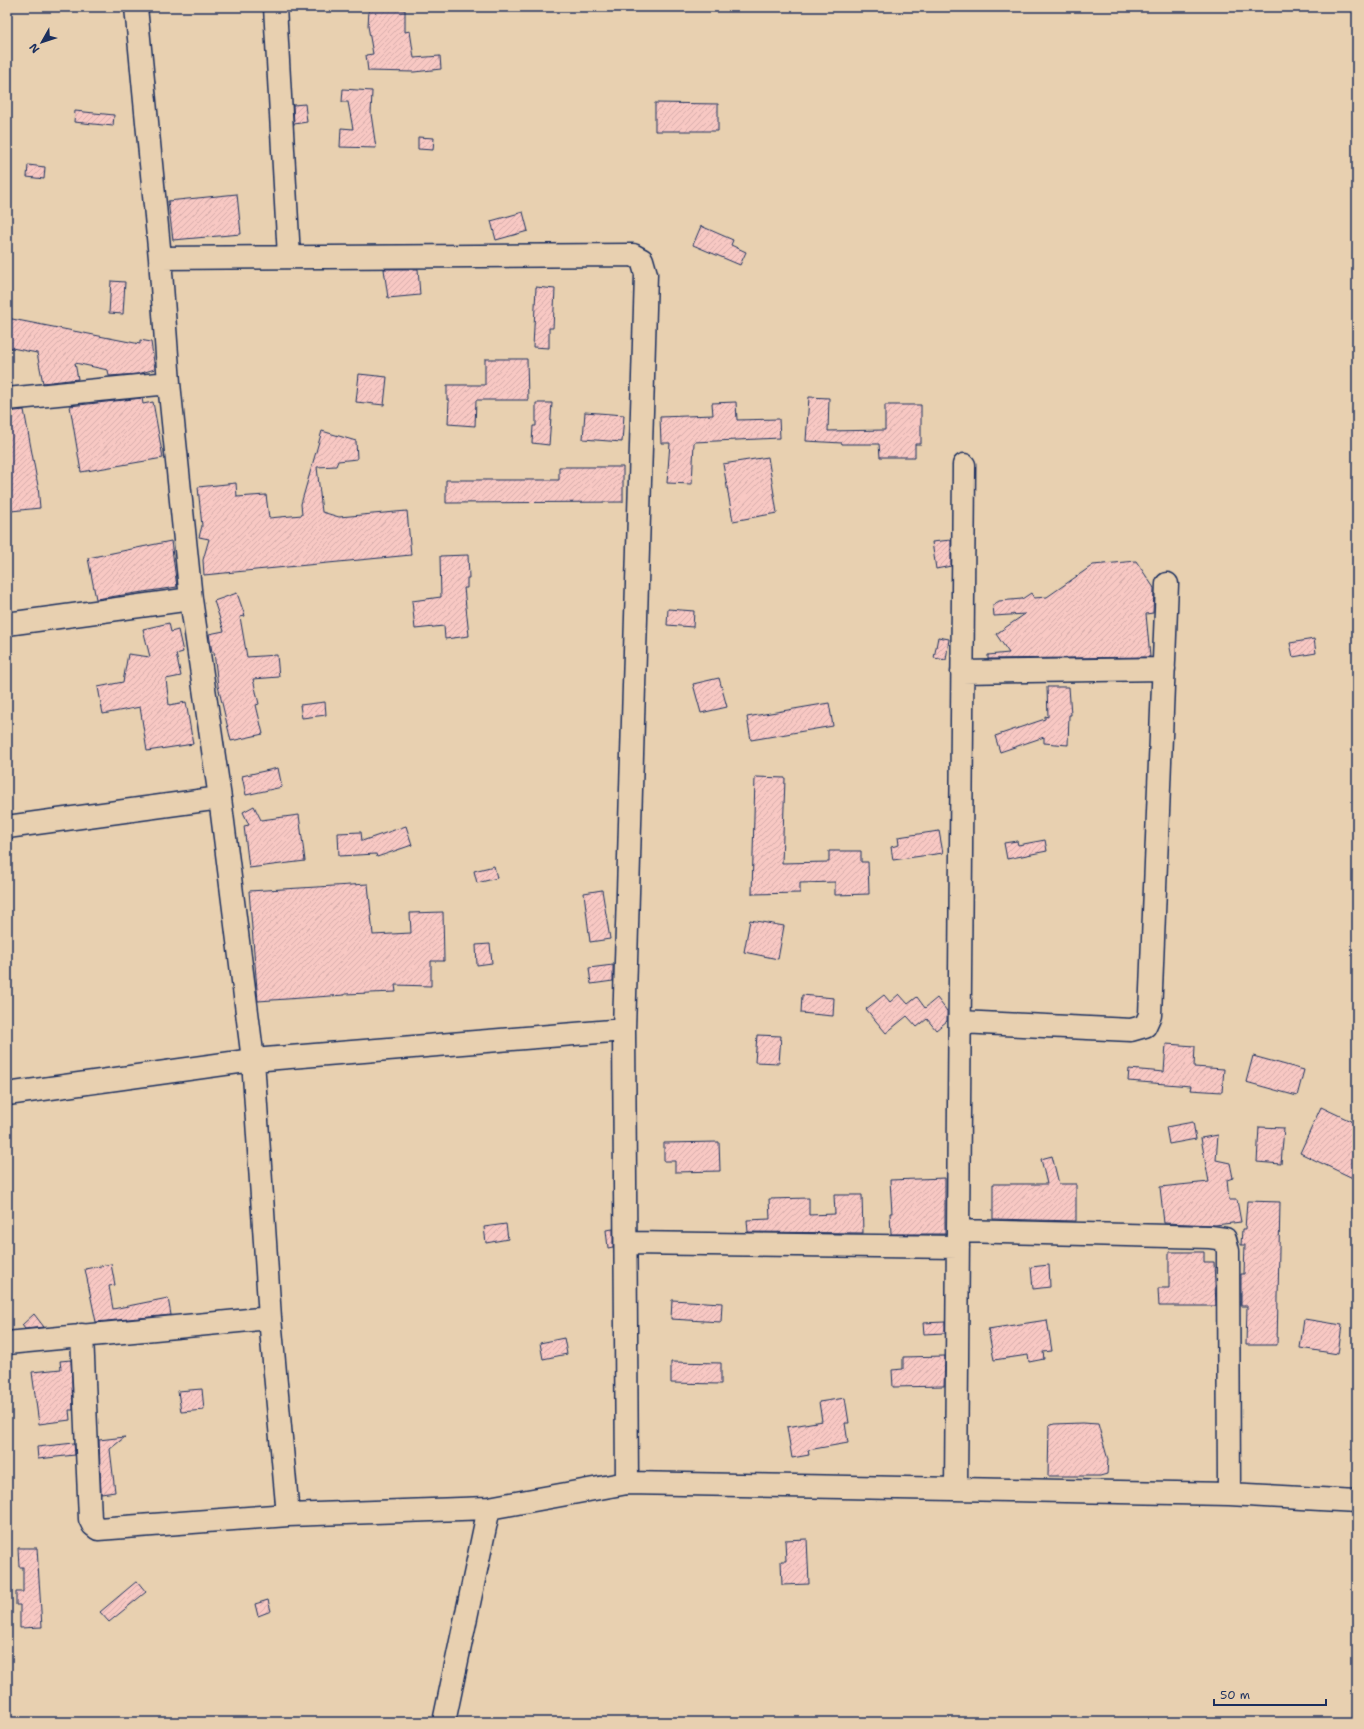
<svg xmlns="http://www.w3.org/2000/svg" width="1364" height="1729" font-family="'Shantell Sans',sans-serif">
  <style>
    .building { fill: url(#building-hatch); stroke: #1b2f5e }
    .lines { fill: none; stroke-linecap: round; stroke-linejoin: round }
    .minor-casing { stroke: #1b2f5e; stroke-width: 25 }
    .minor { stroke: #e8d0b0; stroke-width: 22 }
  </style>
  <defs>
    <pattern id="building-hatch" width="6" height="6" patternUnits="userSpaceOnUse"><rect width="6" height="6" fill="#f8c8c3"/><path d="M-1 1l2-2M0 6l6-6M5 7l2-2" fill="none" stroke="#d4acaa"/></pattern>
  </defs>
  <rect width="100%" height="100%" fill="#e8d0b0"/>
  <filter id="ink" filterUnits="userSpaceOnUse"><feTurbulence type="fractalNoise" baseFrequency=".025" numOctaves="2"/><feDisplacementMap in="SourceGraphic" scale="8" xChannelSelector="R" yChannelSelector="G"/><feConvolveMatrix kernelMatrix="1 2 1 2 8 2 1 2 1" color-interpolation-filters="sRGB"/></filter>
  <g filter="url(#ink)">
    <!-- building -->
    <path class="building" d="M369,10H405V32L410,31L414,58L440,56L441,69L414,72L368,71L366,55L373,54L368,26Z
      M343,89L372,91L371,114L376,148L340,147L341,128L353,129L348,102H342Z
      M655,103L718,104V131H655Z
      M305,104L307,122L294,124L293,105Z
      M75,111L114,115L113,126L74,122Z
      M418,137L434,138L433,150L418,149Z
      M28,165L45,167L44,179L27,177Z
      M237,194L241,234L173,240L168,201Z
      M523,212L528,231L496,240L491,221Z
      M701,226L733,240L731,245L746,252L740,265L693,245Z
      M384,269H418L420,295L388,298Z
      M111,281L125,282L123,314L109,313Z
      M536,287L555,289L553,328H549V348L533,347Z
      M7,318L140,344V340L151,342L155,369L138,374L109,376L108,370L75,363L78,379L43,383L37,353L7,347Z
      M485,359H527L528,400H476L475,426L448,424L449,400H447V385H485Z
      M359,374L387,377L384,405L356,402Z
      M809,397L829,398L828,431L885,430V405H921V444H915V457H880L879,444H842V443L806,441Z
      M142,398L143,404L153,402L163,458L81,472L70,406Z
      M736,402L737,420L779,419L780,438L694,442L692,484L667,483L670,443H661L660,417L713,415L712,403Z
      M536,403H552L549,445L532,443L533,426H536Z
      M24,410L38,486L40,508L11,511L9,491H7V456H9L7,444V412Z
      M585,412L624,415L622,442L583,439Z
      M322,431L356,441L357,459L338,461L336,466L317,467L322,512L339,517L407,511L411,555L204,575L203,560L209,539L199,537L202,526L198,487L236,483L237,497L266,495L269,518L302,515L301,504Z
      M768,457L777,513L733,521L723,464Z
      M559,467H623V502L446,503V480H559Z
      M951,540V566L936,569L932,542Z
      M171,541L177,587L96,599L88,558Z
      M468,555L469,578H467V588H464L469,636L445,639L444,626L415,629L412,601L441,597L440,556Z
      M1136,561L1154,588L1153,613L1146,614L1150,657L988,659V655L1009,653L996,634L1025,614L994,616L993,605L999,601L1022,599L1031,593L1034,598L1047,597L1093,565Z
      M237,593L245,616L240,617L247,657L277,655L279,677L253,679L259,704L256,705L263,734L231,741L218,686L214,652H212L209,634L224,631L214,601Z
      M668,609L694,611L693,627L667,625Z
      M169,623L171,632L178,630L183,652L176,654L181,676L166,679L169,705L186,702L193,744L147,751L140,707L103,714L98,687L123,682L128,654L150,657L143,629Z
      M938,637L949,639L946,660L934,658Z
      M1314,639L1316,653L1293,657L1290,643Z
      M719,678L727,707L701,713L693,684Z
      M1047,687H1069L1071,715H1069L1068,745L1044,743V737L1000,752L995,736L1045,719V716L1048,717Z
      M325,702L326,715L302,718L300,705Z
      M829,703L833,726L751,740L747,717Z
      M278,768L282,787L246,795L242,776Z
      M755,777L785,778L782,863L829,862V851H861V862H868L869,894L835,895V882L800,883V893L752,894Z
      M254,806L261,820L299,815L305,861L249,868L244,826L249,825L243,812Z
      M406,826L412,845L377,857L376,854L339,856L338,833L361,832L362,841Z
      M939,831L943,853L893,860L891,847L899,845L898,837Z
      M1045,840L1047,851L1007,859L1004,843L1017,841L1018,845Z
      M494,866L497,878L477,883L474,871Z
      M368,884L373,935L411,933L410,913L443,912L444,961H431V986L395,985L396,992L345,994V995L258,1001L249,891Z
      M602,890L610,939L590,942L584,893Z
      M750,920L784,926L778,959L744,952Z
      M490,944L492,963L477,965L476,945Z
      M613,965V981L591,984L589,968Z
      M899,994L908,1004L917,997L925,1008L937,998L947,1011V1021L936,1030L927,1019L917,1027L907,1016L886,1033L866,1009L884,995L890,1002Z
      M802,995L834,998L833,1016L801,1013Z
      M757,1035L781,1036L779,1063L755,1062Z
      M1166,1044L1195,1046L1194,1067L1224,1069L1222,1092L1190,1090L1191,1086L1128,1081L1129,1069L1164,1072Z
      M1253,1056L1304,1070L1297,1096L1246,1082Z
      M1321,1107L1357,1124V1180L1300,1153Z
      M1193,1122L1196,1139L1169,1144L1166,1127Z
      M1259,1127L1284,1128L1281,1164L1257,1162Z
      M1218,1135L1216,1160L1230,1163L1233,1178L1227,1180L1229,1200H1237L1241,1222L1215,1225L1164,1223L1160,1187L1209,1182L1201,1138Z
      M719,1142L720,1171L675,1172V1161H664V1143Z
      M1052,1156L1059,1184H1076V1221L993,1219V1184H1047L1041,1159Z
      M945,1178V1234H891L890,1213H892L890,1180Z
      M834,1195H862L863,1233L748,1232L747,1220L770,1219L769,1199L809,1198V1215L835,1214Z
      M1247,1201L1280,1202L1277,1345H1246L1247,1306H1241V1274H1244L1245,1245H1241L1242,1229H1245Z
      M506,1224L508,1239L486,1243L484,1227Z
      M613,1229V1247L608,1248L606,1230Z
      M1169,1252H1204V1262H1214L1216,1306H1159L1158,1288H1169Z
      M111,1264L115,1285L109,1286L113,1309L168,1298L171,1315L96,1322L85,1269Z
      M1049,1265L1050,1287L1033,1289L1031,1267Z
      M672,1300L722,1303L721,1322L671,1319Z
      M34,1314L44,1327L25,1329L22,1325Z
      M1304,1319L1342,1325L1338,1354L1300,1348Z
      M1047,1320L1052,1351L1043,1352L1044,1359L1029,1362L1028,1355L994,1360L988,1329Z
      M945,1322V1333L924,1334L923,1323Z
      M564,1338L567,1354L543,1359L540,1343Z
      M945,1356L944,1386L893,1387L892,1370L903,1369V1357Z
      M71,1360L73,1410H69L70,1420L39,1424L32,1372L61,1369L60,1361Z
      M671,1362L721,1363V1384L671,1383Z
      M202,1389L204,1410L181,1412L178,1391Z
      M845,1398L849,1423H845L848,1443L808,1450L809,1455L792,1458L787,1427L822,1421L819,1402Z
      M1082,1423L1098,1424L1108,1460L1107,1474L1100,1476H1048L1049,1426L1054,1424Z
      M125,1437L110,1449L115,1492L101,1494L99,1440Z
      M74,1443L75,1455L38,1459L37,1447Z
      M807,1539L809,1584L782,1585L781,1561H786L785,1540Z
      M18,1548H37L42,1627L20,1628V1605H16V1592H23V1567H19Z
      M137,1581L146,1592L109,1622L100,1612Z
      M268,1600L271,1611L258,1616L255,1604Z"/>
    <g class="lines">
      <defs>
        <path id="minor" d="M136,7L160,258L169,383L191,599L220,798L253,1060L270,1318L288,1515
          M275,7L289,257
          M160,258L633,255L642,260L646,274L624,1030L627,1483
          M7,399L169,383
          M7,624L191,599
          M962,672L1164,669
          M7,827L220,798
          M960,1022L1131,1030L1145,1026L1150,1015L1167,584
          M7,1094L253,1060L624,1030
          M958,1231L1210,1237L1225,1239L1228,1251L1229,1494
          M626,1243L958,1247
          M82,1335L90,1519L93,1525L98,1529L288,1515L489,1508L627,1483L1229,1494L1357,1501
          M7,1343L270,1318
          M956,1489L964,465
          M444,1722L489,1508"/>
      </defs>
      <!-- minor casing -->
      <use href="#minor" class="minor-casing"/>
      <!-- minor -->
      <use href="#minor" class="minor"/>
    </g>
  </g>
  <!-- margin -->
  <rect width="1364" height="1729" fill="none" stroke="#e8d0b0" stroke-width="24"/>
  <rect x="12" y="12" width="1340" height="1705" fill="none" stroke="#1b2f5e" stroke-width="1.5" filter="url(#ink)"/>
  <!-- north arrow -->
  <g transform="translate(42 42) rotate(231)" stroke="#e8d0b0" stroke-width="3" paint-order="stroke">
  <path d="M0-3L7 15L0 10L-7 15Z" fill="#1b2f5e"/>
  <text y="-6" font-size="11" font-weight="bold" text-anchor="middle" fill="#1b2f5e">N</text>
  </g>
  <!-- scale -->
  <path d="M1214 1699v6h112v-6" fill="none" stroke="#1b2f5e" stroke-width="2"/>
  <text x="1220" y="1699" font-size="12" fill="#1b2f5e" stroke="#e8d0b0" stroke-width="3" paint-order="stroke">50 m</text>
</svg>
